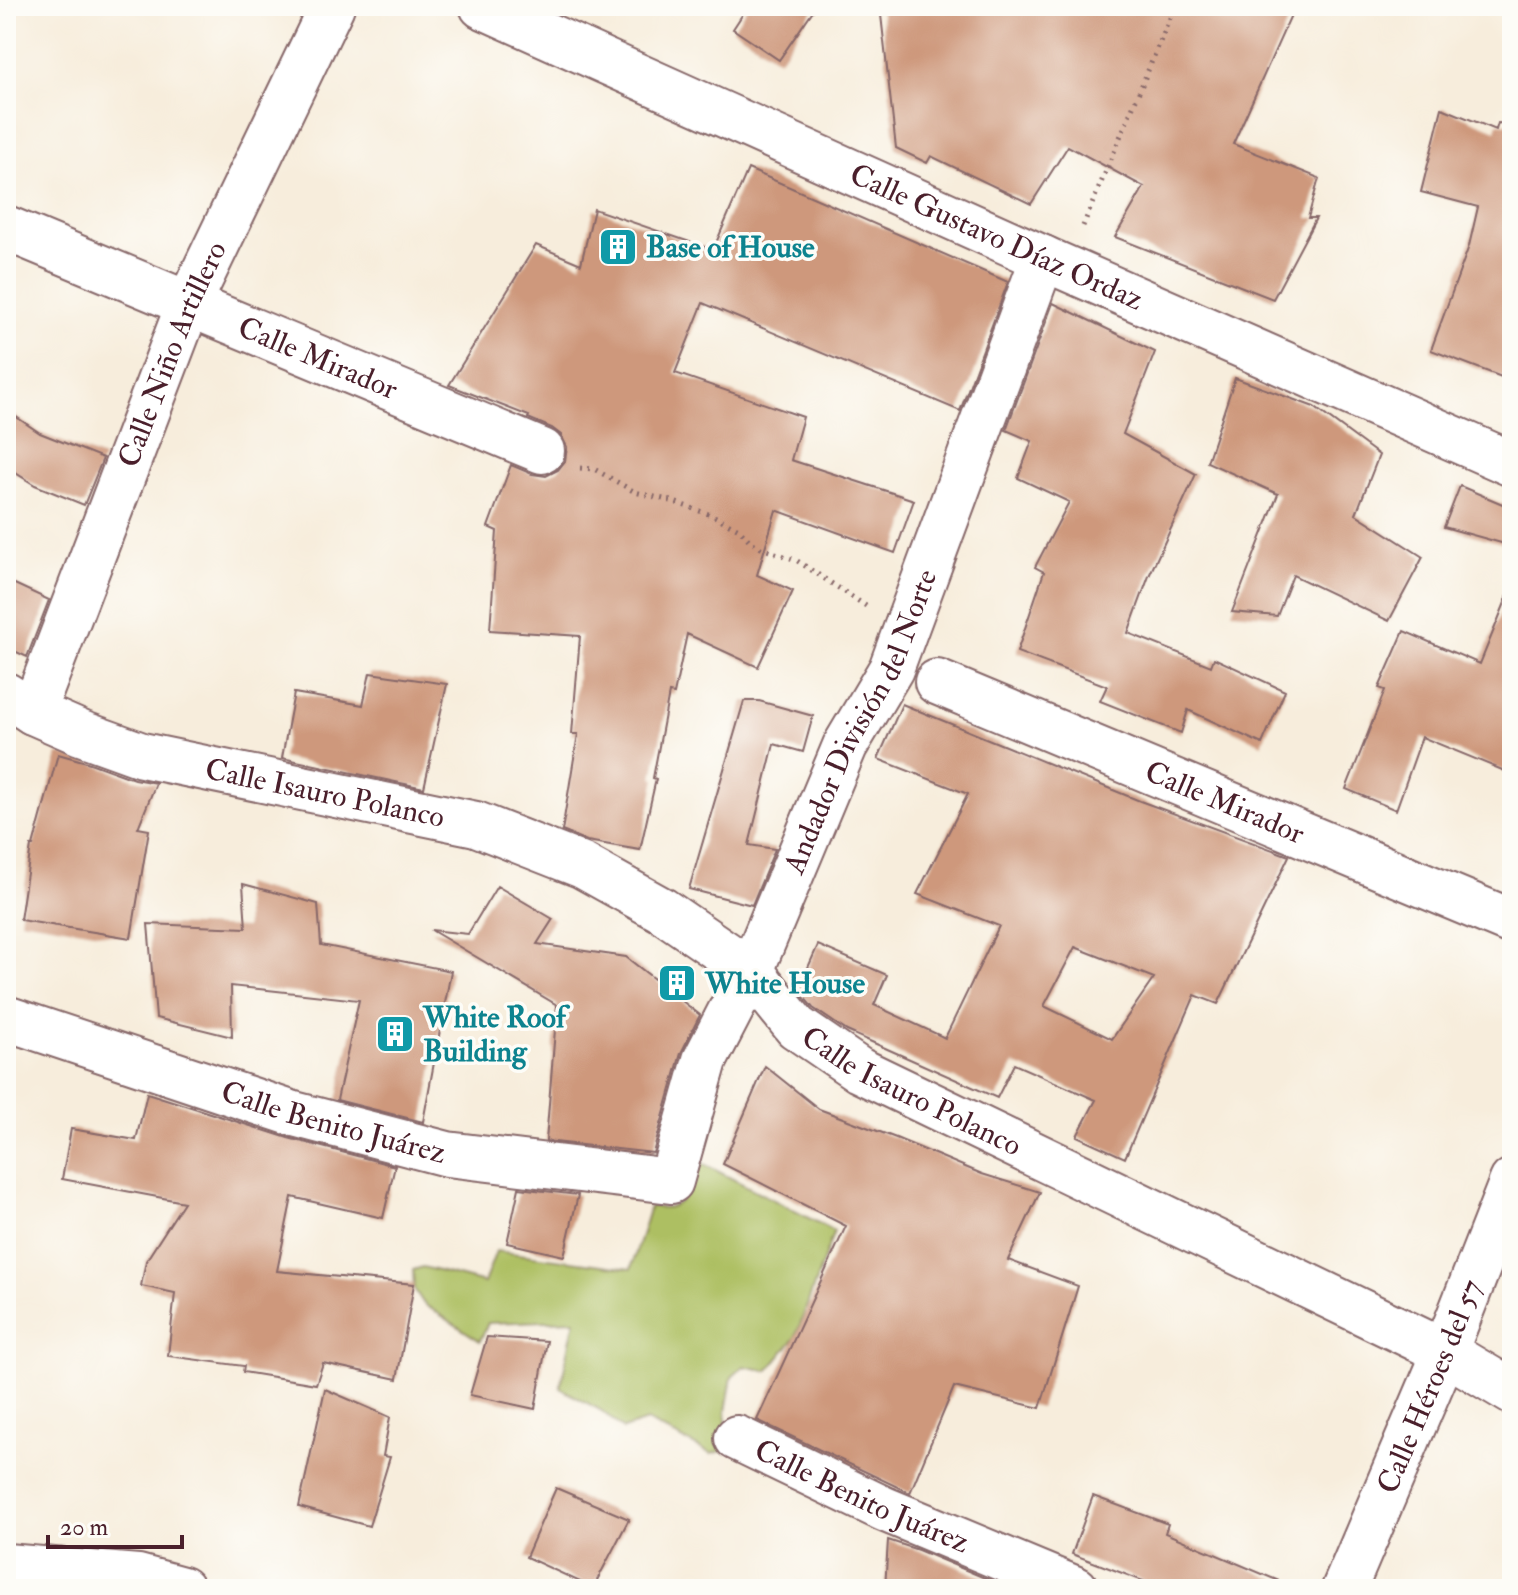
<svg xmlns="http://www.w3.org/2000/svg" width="1518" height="1595" font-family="'IM FELL Double Pica',serif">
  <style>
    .green { fill: #adbf62; stroke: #7c6f46; stroke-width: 2 }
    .building { fill: #ce987c; fill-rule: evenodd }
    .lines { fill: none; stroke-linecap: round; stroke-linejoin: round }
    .street-casing { stroke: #876769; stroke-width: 48 }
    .path { stroke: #876769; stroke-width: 5; stroke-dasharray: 2 6; stroke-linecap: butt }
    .street { stroke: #fff; stroke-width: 44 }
    .labels { text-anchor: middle; stroke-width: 7; stroke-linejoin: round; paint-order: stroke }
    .street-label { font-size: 30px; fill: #4a1f2b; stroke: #fdfcf7 }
    .culture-label { font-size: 30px; font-weight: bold; fill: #0d838f; stroke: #fdfcf7; text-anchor: start }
  </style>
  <rect width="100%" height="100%" fill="#fdfcf7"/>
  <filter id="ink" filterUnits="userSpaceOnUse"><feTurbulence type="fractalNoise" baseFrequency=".0125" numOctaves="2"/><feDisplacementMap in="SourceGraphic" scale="16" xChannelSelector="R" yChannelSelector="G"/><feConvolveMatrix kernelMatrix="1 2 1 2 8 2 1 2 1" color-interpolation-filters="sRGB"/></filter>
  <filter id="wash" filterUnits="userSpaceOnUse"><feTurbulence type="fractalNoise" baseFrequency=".006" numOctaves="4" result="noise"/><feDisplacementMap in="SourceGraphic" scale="32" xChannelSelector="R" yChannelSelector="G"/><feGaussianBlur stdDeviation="1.8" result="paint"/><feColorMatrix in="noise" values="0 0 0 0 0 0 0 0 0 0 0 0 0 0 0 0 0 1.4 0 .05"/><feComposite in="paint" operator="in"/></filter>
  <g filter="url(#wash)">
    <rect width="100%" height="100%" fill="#f7eddc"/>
    <!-- green -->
    <path class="green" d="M692,1158L834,1231L795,1338L768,1371L744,1366L732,1377L726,1411V1450L711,1454L647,1421L623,1429L602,1411L560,1388L575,1320L488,1323L480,1341L424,1304L414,1289L413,1270L423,1267L484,1283L496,1251L631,1269L650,1206C688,1215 690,1185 692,1158Z"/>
    <g id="blocks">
      <!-- building -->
      <path class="building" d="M748,6H816L779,60L733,29Z
        M880,6H1295L1233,144L1319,178L1308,218H1316L1273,299L1115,237L1144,187L1068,146L1031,204L931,156L927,163L896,148Z
        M1442,108L1496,130L1498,123L1512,124V381L1431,350L1469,246L1478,207L1421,192Z
        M748,169L1008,282L960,411L703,303L675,373L803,417L791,460L914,500L895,553L776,510L757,575L793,591L758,667L687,634L674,694L669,693L653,778L656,779L640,850L587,841L562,831L578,734H572L580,636L490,630L497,531L488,527L511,465L532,474L546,476L558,470L565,461L567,447L561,435L552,428L528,418L529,416L449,385L536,245L581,264L594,209L713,250Z
        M1053,303L1155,352L1123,434L1196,474L1149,576L1128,633L1211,666L1214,658L1285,691L1262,744L1188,710L1181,733L1100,701L1107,686L1017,652L1044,572L1035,567L1069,502L1018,478L1032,441L1006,430Z
        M1235,378L1314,407L1379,455L1356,514L1423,557L1389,621L1293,575L1277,616L1232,612L1278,494L1207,462Z
        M6,410L40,433L103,458L84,505L35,485L6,467Z
        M1460,486L1512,508V546L1444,527Z
        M6,580L49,600L27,657L6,647Z
        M1511,588L1512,774L1422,737L1396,810L1346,789L1385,690L1379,688L1404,631L1480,664Z
        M370,673L447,684L424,788L282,758L294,693L363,705Z
        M744,701H759L813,716L803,752L774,744L749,845L775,849L752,905L689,889Z
        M902,704L1140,801L1289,856L1218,1004L1195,995L1125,1158L1077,1136L1096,1100L1014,1064L997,1098L847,1031L813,1008L798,990L818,945L887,975L874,1005L945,1038L999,926L917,894L968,794L878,759ZM1075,947L1154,978L1112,1039L1044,1006Z
        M58,754L90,763L134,779L156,783L138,828L149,830L131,938L20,920L31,846H33Z
        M243,884L318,904L321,945L451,971L423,1122L337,1100L359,1000L231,986L232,1037L156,1018L148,924L246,928Z
        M497,886L553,919L537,944L626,957L700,1015L681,1053L653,1153L546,1141L557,1005L431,930L468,934Z
        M765,1066L819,1109L896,1138L982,1174L1040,1192L1008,1260L1078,1286L1040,1408L954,1387L910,1493L757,1420L846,1226L723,1164Z
        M147,1093L288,1138L395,1166L383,1218L292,1197L277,1271L414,1284L397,1379L323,1363L316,1384L243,1372L244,1366L168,1356L175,1293L141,1286L146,1261L184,1202L62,1179L71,1129L136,1140Z
        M519,1188L578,1195L564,1256L507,1243Z
        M487,1337L547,1341L535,1409L470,1395Z
        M325,1389L390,1417L383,1456L390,1457L369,1526L299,1507Z
        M556,1488L629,1519L593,1588L526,1557Z
        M1093,1496L1168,1524L1165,1533L1298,1589H1164L1072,1554Z
        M888,1540L918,1550L1011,1589H885Z"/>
    </g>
  </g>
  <g filter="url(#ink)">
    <use href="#blocks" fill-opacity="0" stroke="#876769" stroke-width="2"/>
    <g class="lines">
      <defs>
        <g id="street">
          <path id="s1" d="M482,6L1043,258L1512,464"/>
          <path id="s2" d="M6,228L542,451"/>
          <path id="s3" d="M937,682L1512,922"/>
          <path id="s4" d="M6,695L33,712L81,733L142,755L476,824L583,866L662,910L751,971L796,1027L859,1070L1445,1352L1512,1392"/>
          <path id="s5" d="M33,712L189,303L332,6"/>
          <path id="s6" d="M6,1018L294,1114L447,1154L671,1181L705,1060L751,971L845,746L891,669L1043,258"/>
          <path id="s7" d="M737,1438L884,1509L1076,1589"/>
          <path d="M6,1566L138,1577L182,1589"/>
          <path id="s8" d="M1344,1589L1445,1352L1512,1181"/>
        </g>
      </defs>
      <!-- street casing -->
      <use href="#street" class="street-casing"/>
      <!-- path -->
      <path class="path" d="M1083,226L1175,6
        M580,468L594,469L635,492L671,501L714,516L739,529L750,541L761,548L796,560L866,606"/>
      <!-- street -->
      <use href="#street" class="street"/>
    </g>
  </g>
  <!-- icons -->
  <defs>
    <symbol id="building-square" viewBox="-11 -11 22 22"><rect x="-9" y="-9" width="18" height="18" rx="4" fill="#0f9aa8" stroke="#fdfcf7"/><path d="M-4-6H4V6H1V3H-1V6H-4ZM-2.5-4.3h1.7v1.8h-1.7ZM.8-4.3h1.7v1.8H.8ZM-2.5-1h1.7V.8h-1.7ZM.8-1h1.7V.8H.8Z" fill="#fff"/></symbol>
  </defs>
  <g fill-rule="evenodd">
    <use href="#building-square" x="596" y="225" width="44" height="44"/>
    <use href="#building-square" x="655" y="961" width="44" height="44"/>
    <use href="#building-square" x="373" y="1012" width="44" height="44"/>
  </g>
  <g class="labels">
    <!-- street labels -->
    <g class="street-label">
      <text dy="10" stroke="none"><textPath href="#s1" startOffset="564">Calle Gustavo Díaz Ordaz</textPath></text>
      <text dy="10" stroke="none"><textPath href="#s5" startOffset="384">Calle Niño Artillero</textPath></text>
      <text dy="10" stroke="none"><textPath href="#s2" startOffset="338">Calle Mirador</textPath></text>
      <text dy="10" stroke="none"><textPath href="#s6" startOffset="1186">Andador División del Norte</textPath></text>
      <text dy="10" stroke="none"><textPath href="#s4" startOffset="336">Calle Isauro Polanco</textPath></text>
      <text dy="10" stroke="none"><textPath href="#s3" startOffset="312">Calle Mirador</textPath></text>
      <text dy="10" stroke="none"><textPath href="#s4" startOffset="1008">Calle Isauro Polanco</textPath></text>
      <text dy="10" stroke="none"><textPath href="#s6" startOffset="344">Calle Benito Juárez</textPath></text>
      <text dy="10" stroke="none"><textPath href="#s8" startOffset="220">Calle Héroes del 57</textPath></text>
      <text dy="10" stroke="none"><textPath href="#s7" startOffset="138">Calle Benito Juárez</textPath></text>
    </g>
    <!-- culture labels -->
    <g class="culture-label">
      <text x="646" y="257">Base of House</text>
      <text x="705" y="993">White House</text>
      <text x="423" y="1027">White Roof<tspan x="423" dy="34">Building</tspan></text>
    </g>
  </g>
  <!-- margin -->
  <rect width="1518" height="1595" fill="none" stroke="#fdfcf7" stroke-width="32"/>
  <!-- scale -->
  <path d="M48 1535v12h134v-12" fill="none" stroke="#4a1f2b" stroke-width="4"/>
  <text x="60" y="1535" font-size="24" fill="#4a1f2b" stroke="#fdfcf7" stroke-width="6" paint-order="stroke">20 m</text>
</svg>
